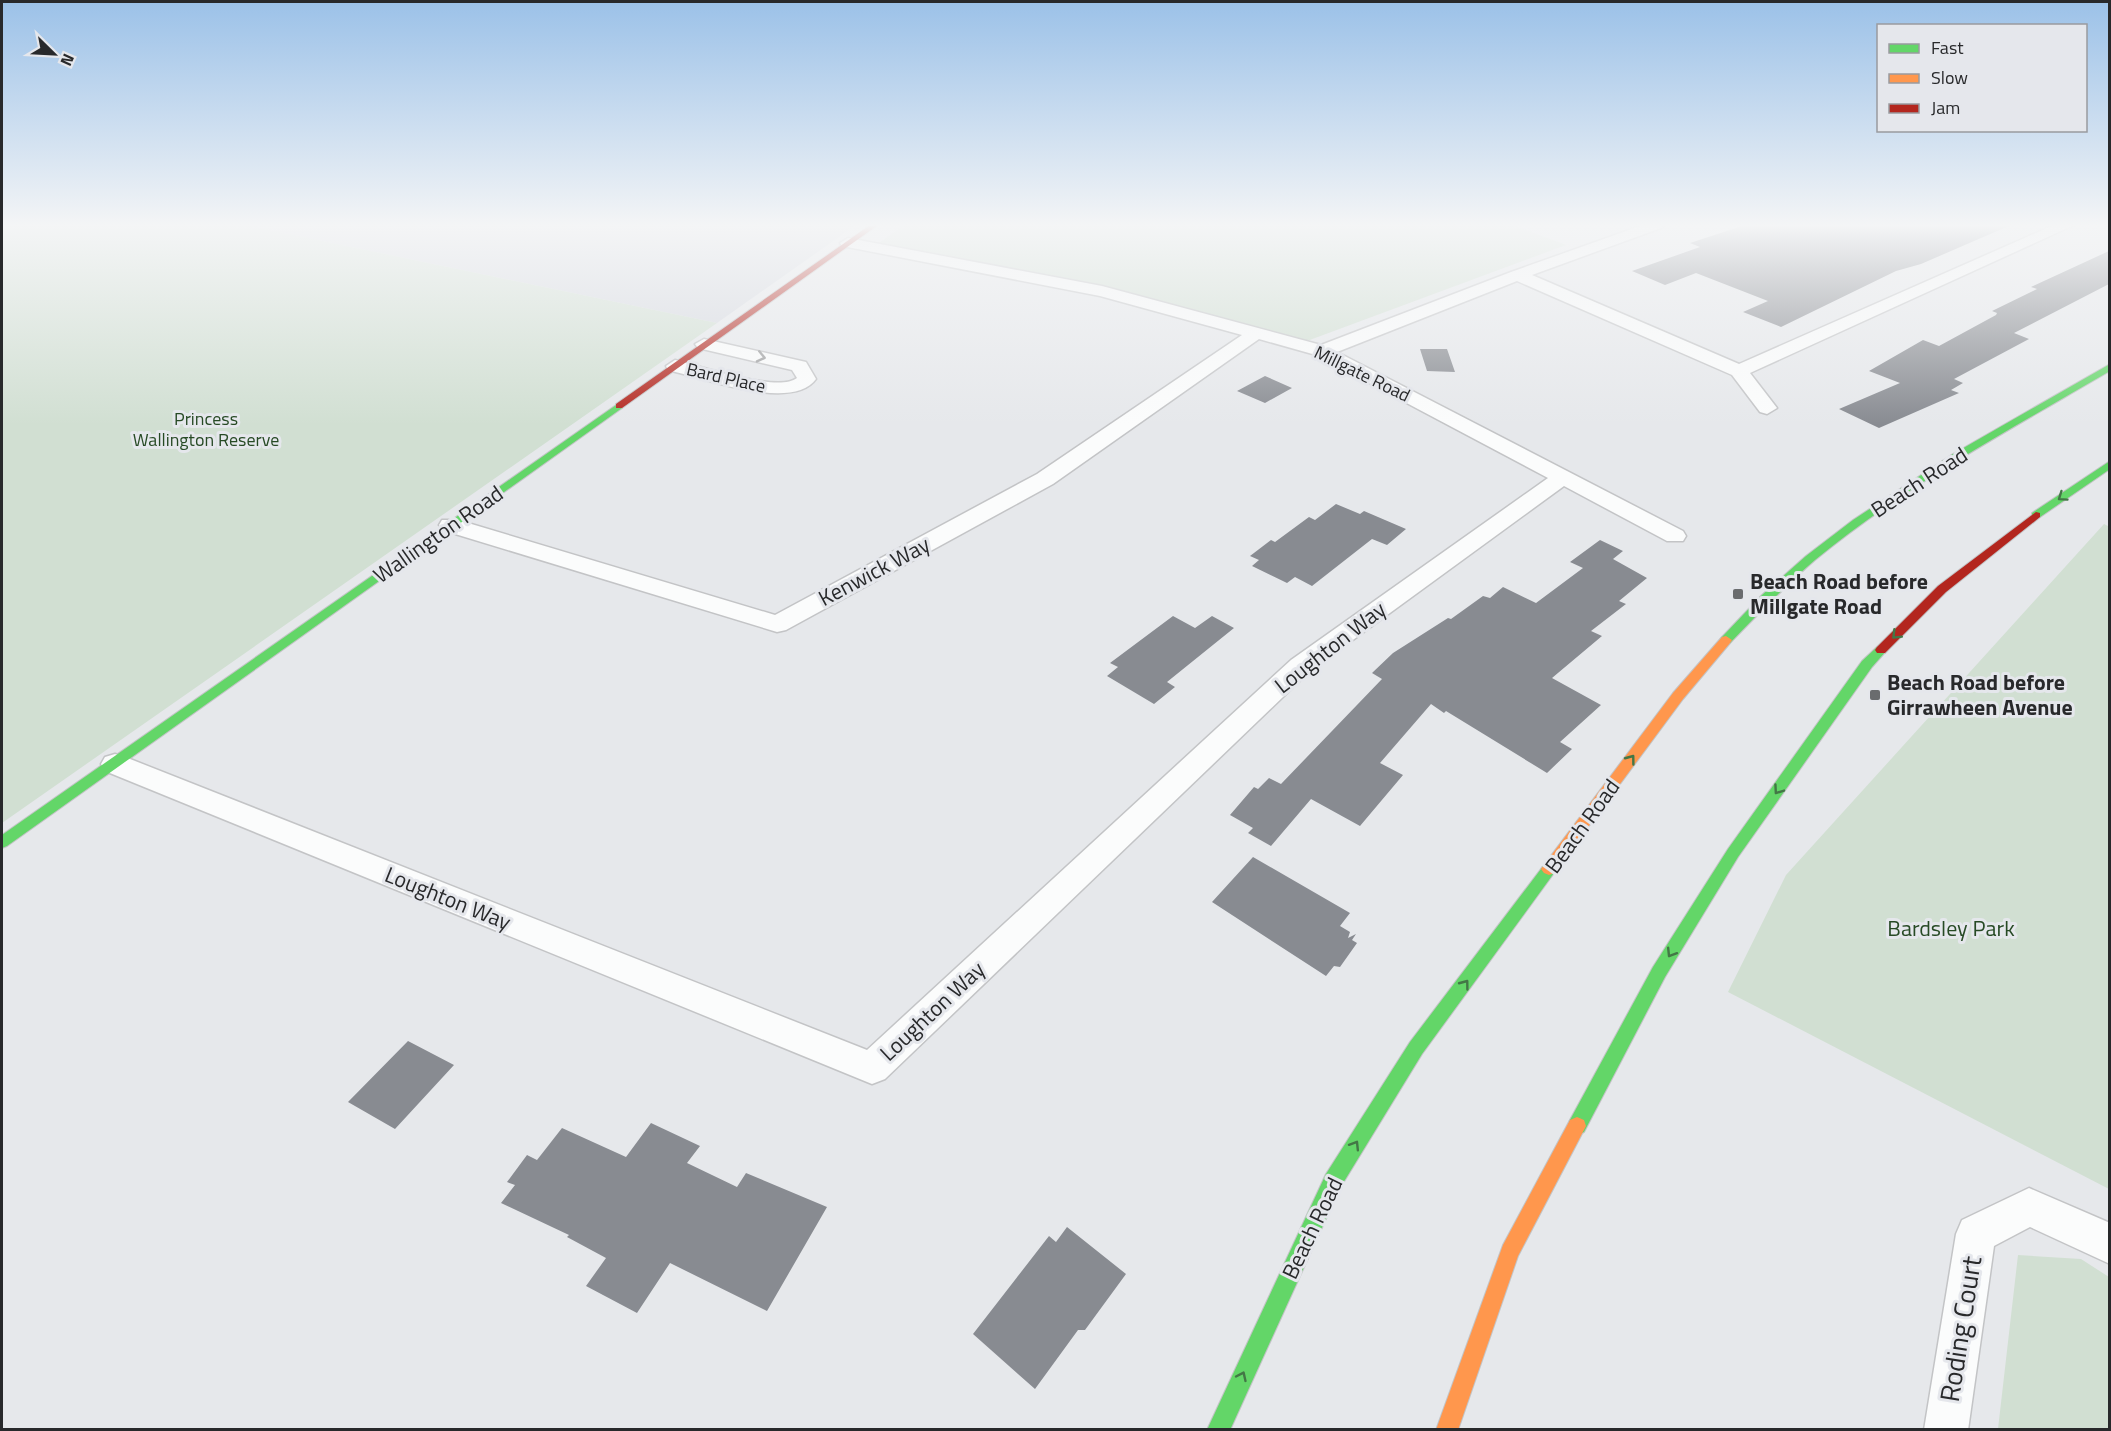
<svg xmlns="http://www.w3.org/2000/svg" width="2111" height="1431" font-family="'Titillium Web',sans-serif">
  <style>
    .built { fill: #d6d9e0 }
    .green { fill: #d1dfd2 }
    .building { fill: #888b91 }
    .lines { fill: none; stroke-linecap: round; stroke-linejoin: round }
    .street-casing { stroke: #c3c4c6; stroke-width: 3 }
    .fast-casing { stroke: #c3c4c6; stroke-width: 2 }
    .slow-casing { stroke: #c3c4c6; stroke-width: 2 }
    .jam-casing { stroke: #c3c4c6; stroke-width: 2 }
    .street { fill: #fbfcfc; fill-rule: evenodd }
    .fast { fill: #63d668; fill-rule: evenodd }
    .slow { fill: #ff974d; fill-rule: evenodd }
    .jam { fill: #b3261e; fill-rule: evenodd }
    .oneway { stroke: #9c9d9e }
    .oneway2 { stroke: #437746 }
    .poi-dot { fill: #6a6c6e; stroke: #e5e7ec; stroke-width: 2 }
    .labels { text-anchor: middle; stroke-width: 6; stroke-linejoin: round; paint-order: stroke }
    .far-street-label { font-size: 18px; fill: #28292b; stroke: #e5e7ec }
    .far-park-label { font-size: 18px; fill: #274a25; stroke: #e5e7ec }
    .street-label { font-size: 22px; fill: #28292b; stroke: #e5e7ec }
    .poi-label { font-size: 22px; font-weight: bold; fill: #28292b; stroke: #e5e7ec; text-anchor: start }
    .park-label { font-size: 22px; fill: #274a25; stroke: #e5e7ec }
    .near-street-label { font-size: 27px; fill: #28292b; stroke: #e5e7ec }
  </style>
  <rect width="100%" height="100%" fill="#e6e8eb"/>
  <!-- built -->
  <path class="built" d="M246,225H856L717,323Z"/>
  <!-- green -->
  <path class="green" d="M2,225H246L717,323L2,823Z
    M904,225H1513L1566,245L1307,341L1128,292L879,243Z
    M2104,524L2110,527L2109,1189L1728,992L1786,875Z
    M2018,1255L2081,1259L2109,1277V1429H1998Z"/>
  <!-- building -->
  <path class="building" d="M1745,225H2011L1921,264L1896,271L1781,327L1743,312L1768,301L1696,273L1665,285L1632,271L1700,247L1690,243Z
    M2109,251V284L2014,333L2029,339L1954,379L1963,383L1951,390L1959,393L1879,428L1839,409L1900,383L1869,371L1923,340L1939,346L1996,315L1997,313L1992,311L2037,289L2031,287Z
    M1420,349H1447L1455,372L1427,371Z
    M1265,376L1292,388L1265,403L1237,391Z
    M1336,504L1360,514L1364,511L1406,529L1387,545L1372,539L1312,586L1295,577L1287,583L1252,566L1259,560L1250,556L1271,540L1275,542L1309,517L1315,520Z
    M1600,540L1623,551L1613,559L1647,578L1619,601L1626,604L1591,631L1602,636L1552,678L1601,705L1560,742L1572,749L1547,773L1446,711L1444,713L1431,704L1380,763L1403,775L1360,826L1311,799L1271,846L1248,833L1253,828L1230,815L1254,787L1258,789L1269,778L1281,784L1382,679L1372,673L1393,653L1448,618L1451,619L1483,596L1490,598L1503,587L1536,603L1583,568L1570,562Z
    M1173,616L1195,628L1212,616L1234,628L1167,682L1175,687L1154,704L1107,676L1118,667L1110,663Z
    M1253,857L1350,913L1340,926L1350,932L1348,938L1356,934L1352,940L1357,943L1340,967L1334,966L1326,976L1212,902Z
    M408,1041L454,1065L395,1129L348,1102Z
    M651,1123L700,1146L687,1163L737,1187L746,1173L827,1207L767,1311L670,1263L637,1313L586,1286L606,1258L567,1237L569,1235L501,1203L515,1185L507,1182L527,1155L537,1160L562,1128L626,1157Z
    M1067,1227L1126,1274L1085,1330H1078L1035,1389L973,1334L1049,1236L1056,1242Z"/>
  <g class="lines">
    <defs>
      <path id="street" d="M1643,225H1664L1661,228L1532,275L1739,364L2054,225H2074L1750,373L1777,408L1767,414L1760,412L1732,375L1517,281L1337,352L1683,531L1686,536L1683,541H1667L1564,486L1309,672L885,1079L872,1084L105,771L101,764L105,757L115,754L125,757L867,1050L1291,660L1548,478L1316,355L1259,339L1053,484L786,630L777,632L442,530L439,525L442,520H458L775,615L1037,474L1242,335L1100,296L842,246L840,243L848,238L1102,286L1321,345L1511,272Z
        M704,339L806,362L816,379C793,412 702,378 668,370L666,366L675,360C700,366 778,393 797,378L792,370L698,348L695,344Z
        M2029,1188L2110,1223V1264L2030,1227L1994,1246L1968,1430H1924L1956,1234L1962,1220Z"/>
      <path id="fast" d="M2110,364V371C2009,430 1905,486 1815,560C1785,586 1758,614 1730,643H1722L1720,640L1722,637L1762,595L1806,556L1853,520L1953,454Z
        M619,403L622,404V408L7,846L2,848V835Z
        M2110,461V469L2040,517H2032V513Z
        M1881,646L1885,647L1887,650L1872,667L1738,857L1665,977L1584,1132L1577,1135L1570,1132L1568,1126L1570,1120L1653,967L1728,849L1862,661L1877,647Z
        M1549,863L1554,865L1557,869L1554,873L1422,1054L1340,1188L1230,1430H1207L1326,1174L1410,1042L1544,865Z"/>
      <path id="slow" d="M1726,636L1732,640L1730,643L1683,699L1554,873L1549,875L1544,873L1541,869L1673,693L1722,637Z
        M1577,1117L1584,1120L1586,1126L1518,1256L1458,1430H1436L1503,1245L1570,1120Z"/>
      <path id="jam" d="M870,225H878L622,408H616V404Z
        M2036,512L2040,513V517L1946,592L1885,653H1877L1875,650L1877,647L1938,586Z"/>
    </defs>
    <!-- street casing -->
    <use href="#street" class="street-casing"/>
    <!-- fast casing -->
    <use href="#fast" class="fast-casing"/>
    <!-- slow casing -->
    <use href="#slow" class="slow-casing"/>
    <!-- jam casing -->
    <use href="#jam" class="jam-casing"/>
    <!-- street -->
    <use href="#street" class="street"/>
    <!-- fast -->
    <use href="#fast" class="fast"/>
    <!-- slow -->
    <use href="#slow" class="slow"/>
    <!-- jam -->
    <use href="#jam" class="jam"/>
  </g>
  <!-- one-way arrows -->
  <defs><path id="oneway-chevron" d="M-2-3.5L2.5 0L-2 3.5" fill="none" stroke-width="1.6" stroke-linecap="round" stroke-linejoin="round" transform="scale(1.5)"/></defs>
  <use class="oneway" href="#oneway-chevron" transform="translate(761 357) rotate(13)"/>
  <g class="oneway2">
    <use href="#oneway-chevron" transform="translate(2062 497) rotate(145)"/>
    <use href="#oneway-chevron" transform="translate(1896 635) rotate(135)"/>
    <use href="#oneway-chevron" transform="translate(1631 759) rotate(-53)"/>
    <use href="#oneway-chevron" transform="translate(1778 790) rotate(125)"/>
    <use href="#oneway-chevron" transform="translate(1671 953) rotate(122)"/>
    <use href="#oneway-chevron" transform="translate(1465 984) rotate(-53)"/>
    <use href="#oneway-chevron" transform="translate(1355 1145) rotate(-58)"/>
    <use href="#oneway-chevron" transform="translate(1242 1376) rotate(-65)"/>
  </g>
  <!-- sky -->
  <linearGradient id="sky" x2="0" y2="1"><stop stop-color="#9bc1e8"/><stop offset="0.53" stop-color="#f4f5f6"/><stop offset="1" stop-color="#f4f5f6" stop-opacity="0"/></linearGradient>
  <rect width="2111" height="425" fill="url(#sky)"/>
  <!-- markers -->
  <g class="poi-dot">
    <rect x="1732" y="588" width="12" height="12" rx="3"/>
    <rect x="1869" y="689" width="12" height="12" rx="3"/>
  </g>
  <g class="labels">
    <!-- far-street labels -->
    <g class="far-street-label">
      <text transform="translate(1362 374) rotate(26)" y="6">Millgate Road</text>
      <text transform="translate(726 378) rotate(13)" y="6">Bard Place</text>
    </g>
    <!-- far-park labels -->
    <g class="far-park-label">
      <text x="206" y="425">Princess<tspan x="206" dy="21">Wallington Reserve</tspan></text>
    </g>
    <!-- street labels -->
    <g class="street-label">
      <text transform="translate(1919 482) rotate(-33)" y="8">Beach Road</text>
      <text transform="translate(438 534) rotate(-35)" y="8">Wallington Road</text>
      <text transform="translate(874 571) rotate(-28)" y="8">Kenwick Way</text>
      <text transform="translate(1330 647) rotate(-38)" y="8">Loughton Way</text>
      <text transform="translate(1582 826) rotate(-54)" y="8">Beach Road</text>
      <text transform="translate(448 898) rotate(22)" y="8">Loughton Way</text>
      <text transform="translate(932 1011) rotate(-43)" y="8">Loughton Way</text>
      <text transform="translate(1312 1228) rotate(-64)" y="8">Beach Road</text>
    </g>
    <!-- poi labels -->
    <g class="poi-label">
      <text x="1750" y="589">Beach Road before<tspan x="1750" dy="25">Millgate Road</tspan></text>
      <text x="1887" y="690">Beach Road before<tspan x="1887" dy="25">Girrawheen Avenue</tspan></text>
    </g>
    <!-- park labels -->
    <g class="park-label">
      <text x="1951" y="936">Bardsley Park</text>
    </g>
    <!-- near-street labels -->
    <g class="near-street-label">
      <text transform="translate(1961 1329) rotate(-81)" y="9">Roding Court</text>
    </g>
  </g>
  <!-- border -->
  <rect width="2111" height="1431" fill="none" stroke="#28292b" stroke-width="6"/>
  <!-- legend -->
  <rect x="1877" y="24" width="210" height="108" fill="#e5e7ec" stroke="#999b9f" stroke-width="1.5"/>
  <rect x="1889" y="44" width="30" height="9" fill="#63d668" stroke="#999b9f" stroke-width="1.5"/>
  <text x="1931" y="54" font-size="18" fill="#28292b">Fast</text>
  <rect x="1889" y="74" width="30" height="9" fill="#ff974d" stroke="#999b9f" stroke-width="1.5"/>
  <text x="1931" y="84" font-size="18" fill="#28292b">Slow</text>
  <rect x="1889" y="104" width="30" height="9" fill="#b3261e" stroke="#999b9f" stroke-width="1.5"/>
  <text x="1931" y="114" font-size="18" fill="#28292b">Jam</text>
  <!-- north arrow -->
  <g transform="translate(54 54) rotate(114)" stroke="#e5e7ec" stroke-width="4.5" paint-order="stroke">
  <path d="M0-4.5L10 22L0 15L-10 22Z" fill="#28292b"/>
  <text y="-9" font-size="16" font-weight="bold" text-anchor="middle" fill="#28292b">N</text>
  </g>
</svg>
